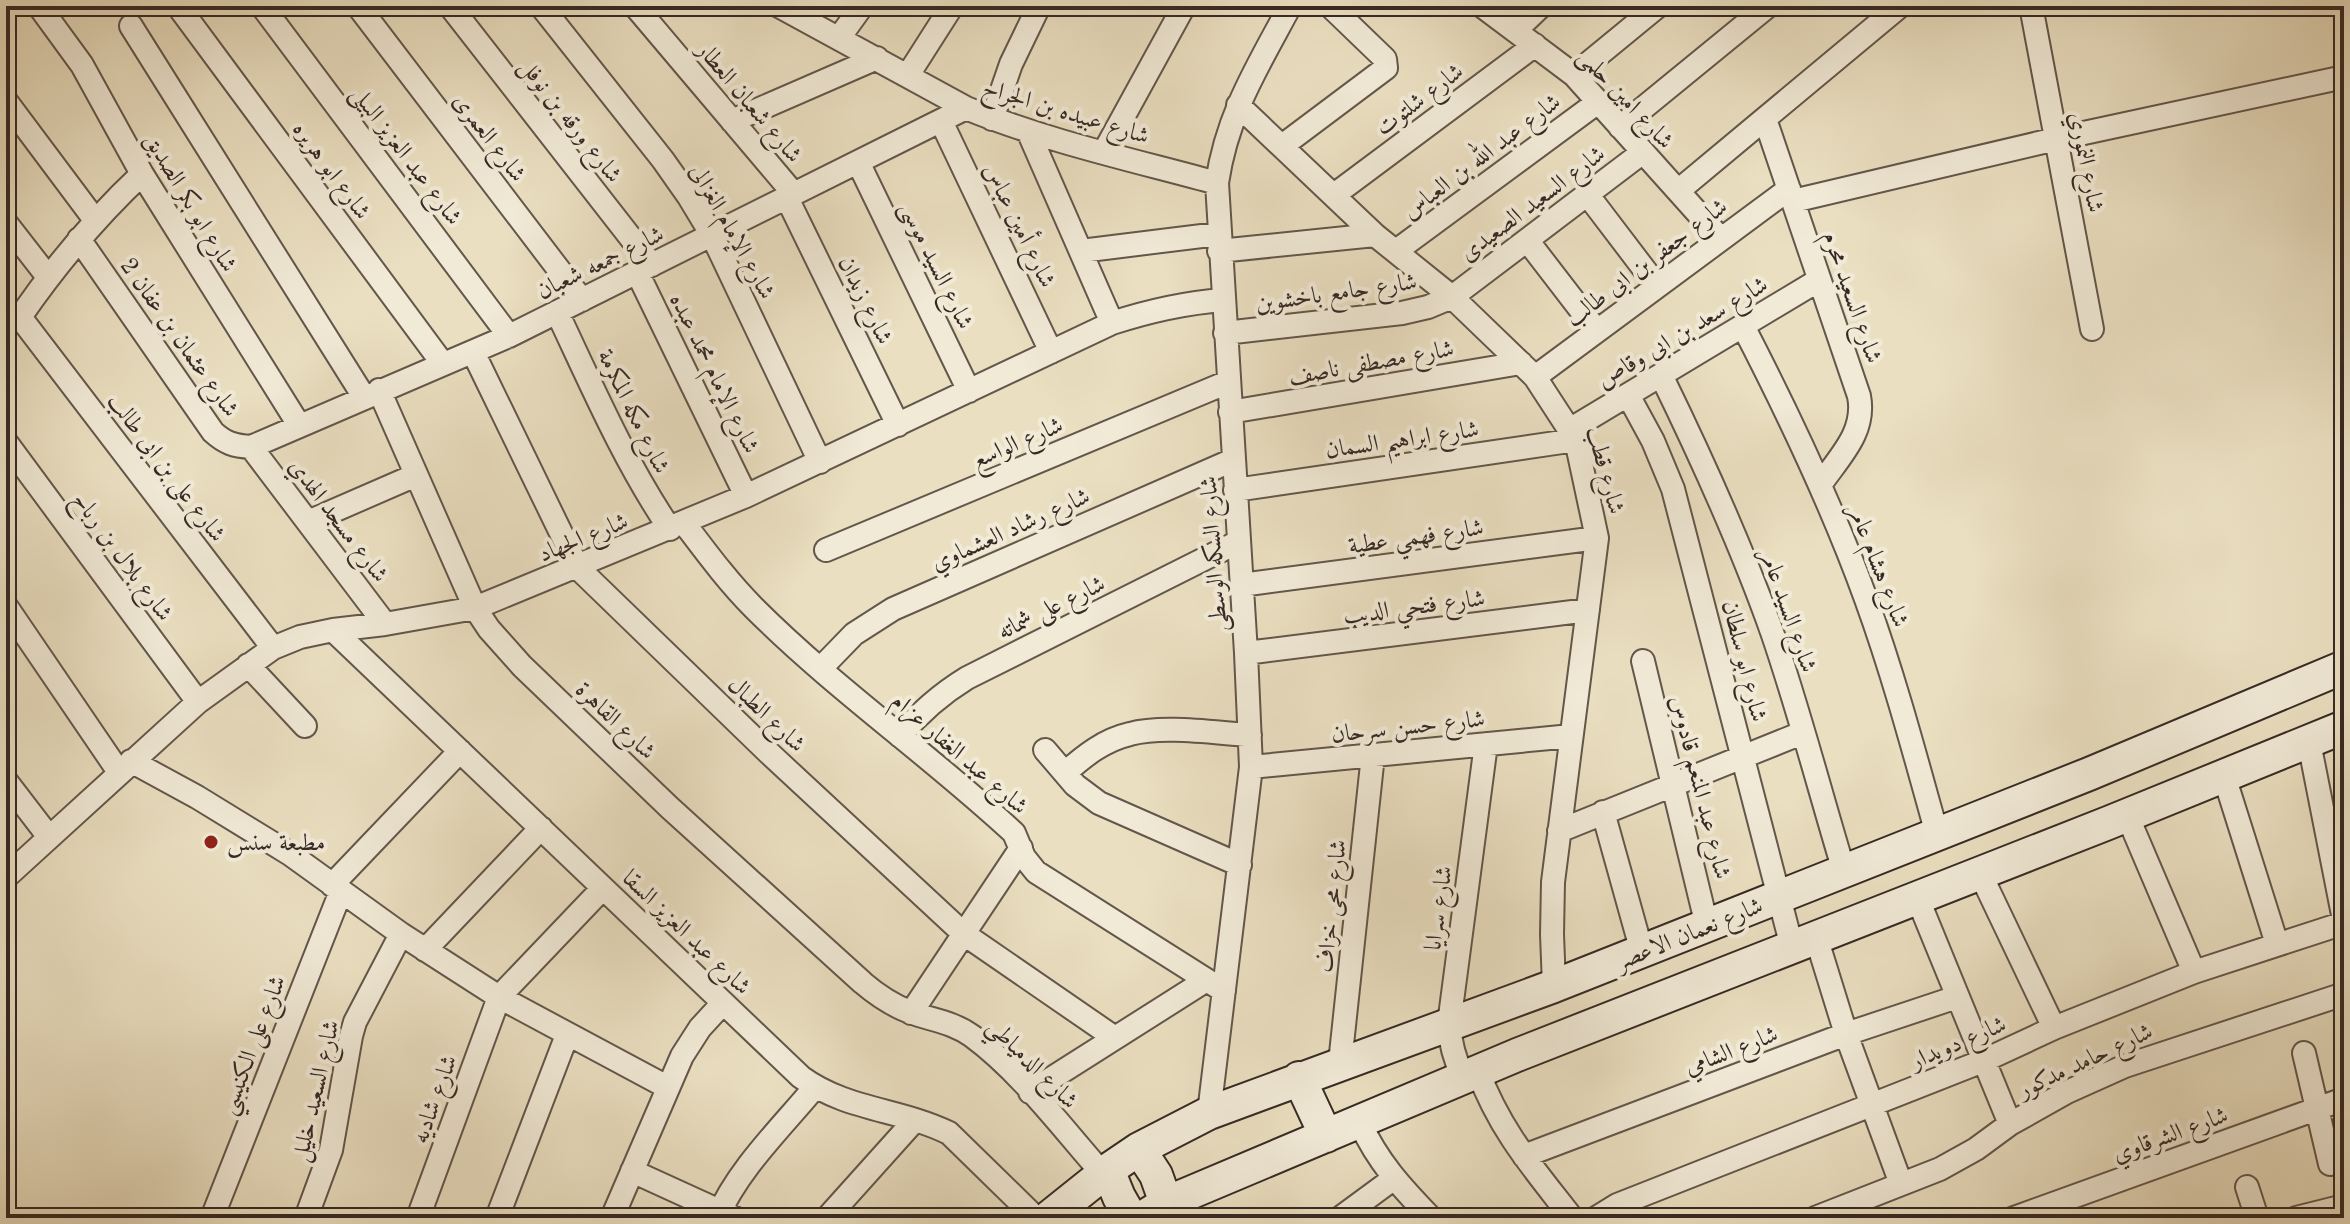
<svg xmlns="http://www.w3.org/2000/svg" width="2350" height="1224" font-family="'Old Standard TT',Amiri,serif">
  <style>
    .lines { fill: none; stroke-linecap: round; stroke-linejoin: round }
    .minor-casing { stroke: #63564b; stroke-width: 26 }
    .secondary-casing { stroke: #362924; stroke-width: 36 }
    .minor { stroke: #f1ead7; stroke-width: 22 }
    .secondary { stroke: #f1ead7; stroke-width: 32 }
    .poi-dot { fill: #8f2418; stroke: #f1ead7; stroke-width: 3 }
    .labels { text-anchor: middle; stroke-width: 8; stroke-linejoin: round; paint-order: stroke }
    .street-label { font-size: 24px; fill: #362924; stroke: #f1ead7 }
    .poi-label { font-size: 24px; fill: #362924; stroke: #f1ead7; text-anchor: start }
  </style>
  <rect width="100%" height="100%" fill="#eadfc1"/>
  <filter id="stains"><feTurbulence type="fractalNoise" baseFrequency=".0025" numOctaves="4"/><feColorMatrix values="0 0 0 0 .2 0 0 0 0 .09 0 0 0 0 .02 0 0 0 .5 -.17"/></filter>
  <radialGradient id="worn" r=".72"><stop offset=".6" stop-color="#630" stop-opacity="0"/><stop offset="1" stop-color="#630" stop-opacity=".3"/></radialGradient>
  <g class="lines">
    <defs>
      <path id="minor" d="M39,6L82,65L142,174L299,425
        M178,6L443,364
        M262,6L509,336
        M358,6L582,300
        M450,6L652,265
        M541,6L663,160L689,197L712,235L820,462
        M635,6L794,194
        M779,6L966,108C1046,141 1133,160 1217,183
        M1482,6L1574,75L1721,239
        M2031,6L2092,329
        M131,26L364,397
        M1516,30L1541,6
        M839,38L862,6
        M908,75L952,6
        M1574,75L1658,6
        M6,101L95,220
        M1238,105L1375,235L1452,297L1535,377L1576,440L1597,538L1553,882L1552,934L1554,986
        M992,119L1011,64L1039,6
        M1765,119L1859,396C1866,432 1840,456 1820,485
        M732,121L877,58
        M941,121L1051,352
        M1620,127L1768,6
        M1028,131L1112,323
        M1282,146L1386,68L1385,59L1330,6
        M1104,152L1184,6
        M858,162L969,391
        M1678,191L1900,6
        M1587,194L1657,286
        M1334,195L1535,45
        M787,198L898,425
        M1793,201L2056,139L2344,77
        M6,223L48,277
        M79,239L213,432C225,443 234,446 251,447L509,336L966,108
        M1527,240L1597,331
        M1081,251L1218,234
        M1219,251L1375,235
        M1396,251L1598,102
        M637,272L746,496
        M557,312C592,386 624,461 670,529
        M20,317L273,648
        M20,317C56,265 95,218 142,174
        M1743,326C1789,415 1832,505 1866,599C1894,676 1915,755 1937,834
        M1225,333L1402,313L1428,307L1452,297L1643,152
        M473,352L578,568L769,753L964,934L1115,1038
        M1661,375C1702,459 1741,544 1772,632C1799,710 1820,792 1844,871
        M1535,377L1789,189
        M379,390L475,608L489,629L522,666L670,808L863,983C877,995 892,1005 910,1012C931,1020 953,1022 972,1036C1021,1072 1062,1128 1103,1174
        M1628,395L1653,441L1673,489L1792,947
        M1230,412L1521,363
        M1571,429L1819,280
        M6,442L198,702
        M251,447L385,624
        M1235,490L1576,440
        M308,522L416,475
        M684,523C706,552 728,582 754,608C835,689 930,755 1014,833L1024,857L1036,872L1224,991
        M826,550L1228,382
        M1241,585L1597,538
        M6,606L119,772
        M333,630L801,1077C846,1110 900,1109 949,1133L1036,1218
        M1246,653L1588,610
        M1643,661L1707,926
        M248,665L305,726
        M821,668L854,634L893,609L1233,460
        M900,736C920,712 941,694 967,678L1238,542
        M2309,742L2344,920
        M1045,750L1075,785L1099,803L1240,865
        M131,761L197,797L290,854L401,934L499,997L667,1087
        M1251,767L1571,736
        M1065,773C1084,756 1104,740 1130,734C1163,725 1215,733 1250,735
        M2224,776L2277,944
        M6,781L49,837
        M1603,812L1642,952
        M2127,815L2194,972
        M1559,831L1802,733
        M1980,873L2054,1028
        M6,877L198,702L273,648L300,637L333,630L385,624L475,608L746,496L1112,323C1149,311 1184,303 1223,300
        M332,885L460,751
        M1917,897L2010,1124
        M1816,937L1846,1034L1901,1184
        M425,950L541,828
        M911,1013L1021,848
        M2304,1053L2330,1164
        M1340,1063L1373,755
        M1478,1071C1500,1131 1534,1169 1572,1218
        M1463,1077C1455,1060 1450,1044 1449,1024L1486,744
        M1030,1092L1205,981
        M1209,1113L1251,767L1246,653L1217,183C1227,114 1258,66 1290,6
        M1360,1123C1378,1162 1401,1187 1431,1218
        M1524,1156L1846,1034L1957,997
        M632,1171L735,1218
        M2247,1187L2257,1218
        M212,1218L341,891
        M306,1218L331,1150L351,1036L355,1022L401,934
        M418,1218L499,997L603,888
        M497,1218L567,1035
        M612,1218L682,1056L700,1028L723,1003
        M717,1218C738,1169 781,1128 815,1087
        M827,1218L915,1120
        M1340,1218L1393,1179
        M1596,1218L1617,1205L1983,1061L2054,1028L2194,972L2344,923
        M1815,1218L1940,1169L1976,1149L2010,1124L2067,1092L2125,1066L2344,994
        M2014,1218L2344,1099
        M2296,1218L2344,1206"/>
      <path id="secondary" d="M1299,1078L1326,1136
        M1139,1149L1156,1175L1166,1203
        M1108,1170L1119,1197L1131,1218
        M1048,1218L1108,1170L1139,1149L1209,1113L1554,986L2089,774L2344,667
        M1142,1218L1166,1203L1517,1055L2108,823L2344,727"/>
    </defs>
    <!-- minor casing -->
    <use href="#minor" class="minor-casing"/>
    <!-- secondary casing -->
    <use href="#secondary" class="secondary-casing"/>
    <!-- minor -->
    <use href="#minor" class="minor"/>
    <!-- secondary -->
    <use href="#secondary" class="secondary"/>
  </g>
  <!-- markers -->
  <circle class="poi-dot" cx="211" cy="842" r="8"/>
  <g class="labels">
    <!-- street labels -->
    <g class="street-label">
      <text transform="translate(1626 98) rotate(47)" y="8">شارع امين حلمى</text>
      <text transform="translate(1419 99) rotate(-37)" y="8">شارع شلتوت</text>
      <text transform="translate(750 102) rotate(50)" y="8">شارع شعبان العطار</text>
      <text transform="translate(1066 111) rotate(17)" y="8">شارع عبيده بن الجراح</text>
      <text transform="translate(571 120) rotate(52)" y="8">شارع ورقه بن نوفل</text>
      <text transform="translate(490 137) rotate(53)" y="8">شارع العمرى</text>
      <text transform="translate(407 155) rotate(53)" y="8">شارع عبد العزيز البيلى</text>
      <text transform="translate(1481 156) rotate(-37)" y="8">شارع عبد الله بن العباس</text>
      <text transform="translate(2087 162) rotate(79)" y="8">شارع النموري</text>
      <text transform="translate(332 170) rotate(54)" y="8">شارع ابو هريره</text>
      <text transform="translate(191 202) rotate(59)" y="8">شارع ابو بكر الصديق</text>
      <text transform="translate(1532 203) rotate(-37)" y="8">شارع السعيد الصعيدى</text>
      <text transform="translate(1020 225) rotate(64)" y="8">شارع أمين عباس</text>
      <text transform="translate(733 231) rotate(61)" y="8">شارع الإمام الغزالى</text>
      <text transform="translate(600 262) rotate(-26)" y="8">شارع جمعه شعبان</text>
      <text transform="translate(1646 262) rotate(-37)" y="8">شارع جعفر بن ابى طالب</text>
      <text transform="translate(937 265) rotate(64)" y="8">شارع السيد موسى</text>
      <text transform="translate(1336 292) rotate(-8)" y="8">شارع جامع باخشوين</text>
      <text transform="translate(1853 297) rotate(71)" y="8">شارع السعيد محرم</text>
      <text transform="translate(866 300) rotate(64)" y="8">شارع زيدان</text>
      <text transform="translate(1682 332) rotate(-31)" y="8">شارع سعد بن ابى وقاص</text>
      <text transform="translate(180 337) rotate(55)" y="8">شارع عثمان بن عفان 2</text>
      <text transform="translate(1371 362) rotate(-10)" y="8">شارع مصطفى ناصف</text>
      <text transform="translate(715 373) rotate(64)" y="8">شارع الإمام محمد عبده</text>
      <text transform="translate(634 411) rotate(64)" y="8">شارع مكه المكرمة</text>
      <text transform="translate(1402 439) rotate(-8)" y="8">شارع ابراهيم السمان</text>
      <text transform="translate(1017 442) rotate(-23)" y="8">شارع الواسع</text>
      <text transform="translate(167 467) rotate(53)" y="8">شارع على بن ابى طالب</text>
      <text transform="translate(1606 470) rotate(75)" y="8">شارع قطب</text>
      <text transform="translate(339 520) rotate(53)" y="8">شارع مسجد الهدي</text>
      <text transform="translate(1010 529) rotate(-24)" y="8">شارع رشاد العشماوي</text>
      <text transform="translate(1416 536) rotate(-8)" y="8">شارع فهمي عطية</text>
      <text transform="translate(583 537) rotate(-22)" y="8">شارع الجهاد</text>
      <text transform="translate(1213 554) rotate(-94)" y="8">شارع السكه الوسطى</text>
      <text transform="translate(123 556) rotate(54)" y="8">شارع بلال بن رباح</text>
      <text transform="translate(1879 565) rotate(69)" y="8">شارع هشام عامر</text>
      <text transform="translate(1414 606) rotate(-7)" y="8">شارع فتحي الديب</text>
      <text transform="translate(1051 607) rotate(-26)" y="8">شارع على شماته</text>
      <text transform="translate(1789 610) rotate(71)" y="8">شارع السيد عامر</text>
      <text transform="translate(1745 661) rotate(76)" y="8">شارع ابو سلطان</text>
      <text transform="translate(767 714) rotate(44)" y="8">شارع الطبال</text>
      <text transform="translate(616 720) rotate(44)" y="8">شارع القاهرة</text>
      <text transform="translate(1408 726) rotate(-6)" y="8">شارع حسن سرحان</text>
      <text transform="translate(960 753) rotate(41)" y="8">شارع عبد الغفار عزام</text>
      <text transform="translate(1701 787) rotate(76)" y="8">شارع عبد المنعم قادوس</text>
      <text transform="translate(1331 906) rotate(-84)" y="8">شارع محى خزاف</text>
      <text transform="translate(1438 908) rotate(-82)" y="8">شارع سرايا</text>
      <text transform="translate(687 932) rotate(44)" y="8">شارع عبد العزيز السقا</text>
      <text transform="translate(1689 933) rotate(-22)" y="8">شارع نعمان الاعصر</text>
      <text transform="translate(1958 1042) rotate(-23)" y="8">شارع دويدار</text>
      <text transform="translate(252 1045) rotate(-69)" y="8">شارع على الكنيسي</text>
      <text transform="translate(1731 1050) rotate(-21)" y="8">شارع الشامي</text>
      <text transform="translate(2085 1060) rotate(-25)" y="8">شارع حامد مدكور</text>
      <text transform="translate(1033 1063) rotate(45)" y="8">شارع الدمياطي</text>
      <text transform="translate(315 1091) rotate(-77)" y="8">شارع السعيد خليل</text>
      <text transform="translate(434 1099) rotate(-70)" y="8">شارع شاديه</text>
      <text transform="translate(2170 1134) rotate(-20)" y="8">شارع الشرقاوي</text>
    </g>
    <!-- poi labels -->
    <g class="poi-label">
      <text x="227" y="850">مطبعة سنس</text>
    </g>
  </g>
  <!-- margin -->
  <rect width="2350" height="1224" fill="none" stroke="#eadfc1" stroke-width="32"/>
  <rect x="8" y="8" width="2334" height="1208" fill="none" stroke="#362924" stroke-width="4"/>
  <rect x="16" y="16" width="2318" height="1192" fill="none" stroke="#362924" stroke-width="2"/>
  <rect width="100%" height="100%" filter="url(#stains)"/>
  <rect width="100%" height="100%" fill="url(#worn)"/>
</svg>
